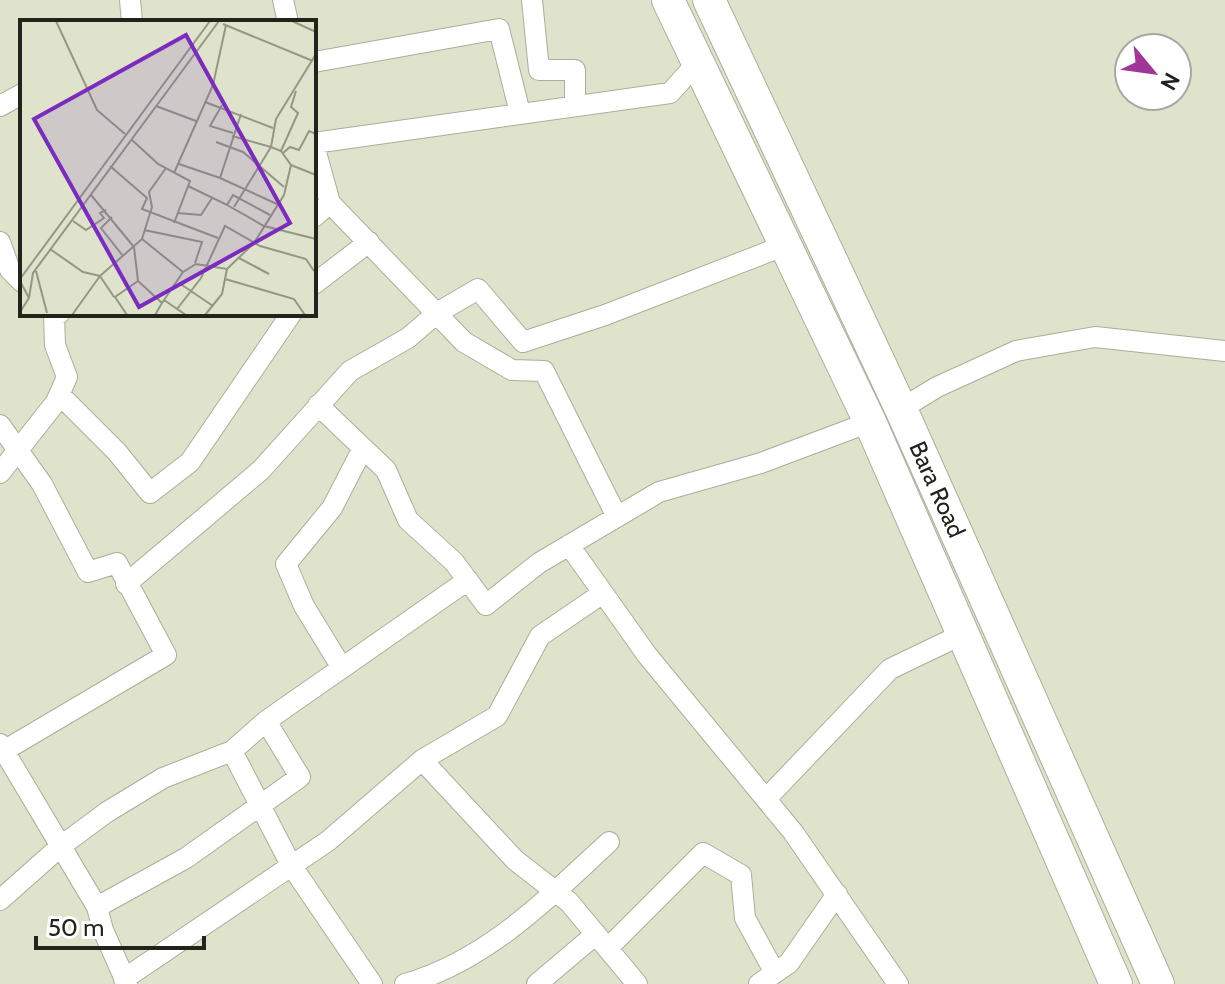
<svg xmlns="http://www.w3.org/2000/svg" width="1225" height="984" font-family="Cabin,sans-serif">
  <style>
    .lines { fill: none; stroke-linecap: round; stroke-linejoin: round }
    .street-casing { stroke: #abae98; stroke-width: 22 }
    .primary-casing { stroke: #abae98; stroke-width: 34 }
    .street { stroke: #fff; stroke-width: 20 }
    .primary { stroke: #fff; stroke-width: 32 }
    .labels { text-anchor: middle; stroke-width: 6; stroke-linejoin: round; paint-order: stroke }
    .street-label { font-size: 24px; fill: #22241b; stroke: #fff }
    .inset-road { fill: none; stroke: #939785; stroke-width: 2 }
    .view { fill: #7b2cbf; fill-opacity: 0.15; stroke: #7b2cbf; stroke-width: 4 }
    .inset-edge { fill: none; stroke: #22241b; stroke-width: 4 }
  </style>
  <rect width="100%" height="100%" fill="#dfe3cb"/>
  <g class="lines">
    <defs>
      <path id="street" d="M130,0L132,22
        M283,0L288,22
        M532,0L539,70H575V106
        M314,62L499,29L520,113
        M0,106L22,94
        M314,143L670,93L698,62
        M314,145L330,203L464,342L512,370L544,371L617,517
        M314,217L330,203
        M0,242L10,270L22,282
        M314,284L369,242
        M60,395L117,452L150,493L190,462L291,314
        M318,405L386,470L408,520L454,562L486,605L539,563L659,492L761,463L870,422
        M901,409L937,387L1016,351L1095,337L1225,351
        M0,425L42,484L88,572L117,563L166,655L0,753
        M0,473L56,402L67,377L55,345L54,315L59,314
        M569,545L647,655L793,832L898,984
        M126,584L261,470L350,371L408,338L437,313L478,289L523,342L605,315L786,245
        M603,593L540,636L497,716L422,760L515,860L569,902L637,984
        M342,668L304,606L286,564L332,508L363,448
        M0,744L97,907L103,930L127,984
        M232,751L291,865L372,984
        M766,799L890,669L963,634
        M0,900L61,846L107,812L163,778L232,751L266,721
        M97,907L186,858L300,777L266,721L468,580
        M608,948L703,853L741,875L745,918L775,973
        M124,979L328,841L422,760
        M405,984C487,961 548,898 609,842
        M537,984L596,934
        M759,984L789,963L837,894"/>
      <g id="primary">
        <path d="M668,0L870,422L1116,984"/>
        <path id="s1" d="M709,0L901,409L1158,984"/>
      </g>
    </defs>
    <!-- street casing -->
    <use href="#street" class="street-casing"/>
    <!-- primary casing -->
    <use href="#primary" class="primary-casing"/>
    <!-- street -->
    <use href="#street" class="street"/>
    <!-- primary -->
    <use href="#primary" class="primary"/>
  </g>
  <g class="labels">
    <!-- street labels -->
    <g class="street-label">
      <text dy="8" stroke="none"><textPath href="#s1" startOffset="540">Bara Road</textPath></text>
    </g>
  </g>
  <!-- overview -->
  <g transform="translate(20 20)">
    <rect width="296" height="296" fill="#dfe3cb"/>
    <path class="inset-road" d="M36,1L77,90L105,114M272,1L296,12M203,4L293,41M185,82L253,108M202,85L190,106L213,113M136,86L176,101M212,116L251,127L256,99L296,34M111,119L138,144L170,161L154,203M196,122L223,132L264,167M261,131L278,93L271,87L276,71M263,133L270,127L279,130L289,111L296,114M159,144L200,158L221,94M271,145L296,155M90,146L127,178L122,189L198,218M154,153L193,65L206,5M200,158L259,185M168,166L207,185L213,175L250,195M71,175L114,227L118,261L142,283L135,295M207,185L244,206L296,219M157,193L181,195L192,178M92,197L81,208L103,236M53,201L66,210L84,198L80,193L86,190M124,210L182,222L175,243M122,219L163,252L176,244L207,249L234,223L264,175L271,145L261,131L251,127L214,187M30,229L63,252L80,256L122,219L132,187L129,172L146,148M219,238L249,254M16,251L27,293M80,256L94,277M0,259L190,1M205,259L274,279L285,295M0,261L9,278L0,292M159,263L193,286M9,278L13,253L199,1M144,280L166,295M142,283L163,252M157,289L181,258L205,206L240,226L286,239L294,251M52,295L80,256M107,295L95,277L118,261M185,295L202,274L207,249"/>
    <path class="view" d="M166,15L270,203L119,287L14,99Z"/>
    <rect width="296" height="296" class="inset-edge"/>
  </g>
  <!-- north arrow -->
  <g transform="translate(1153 72) rotate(119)"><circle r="38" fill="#ffffff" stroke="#a7a7a4" stroke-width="2"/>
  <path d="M0-6L14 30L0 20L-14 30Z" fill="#9f3698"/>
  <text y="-12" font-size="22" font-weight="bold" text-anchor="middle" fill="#22241b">N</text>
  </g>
  <!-- scale -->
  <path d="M36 936v12h168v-12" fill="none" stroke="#22241b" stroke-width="4"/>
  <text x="48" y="936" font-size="24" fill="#22241b" stroke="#ffffff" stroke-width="6" paint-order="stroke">50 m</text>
</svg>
